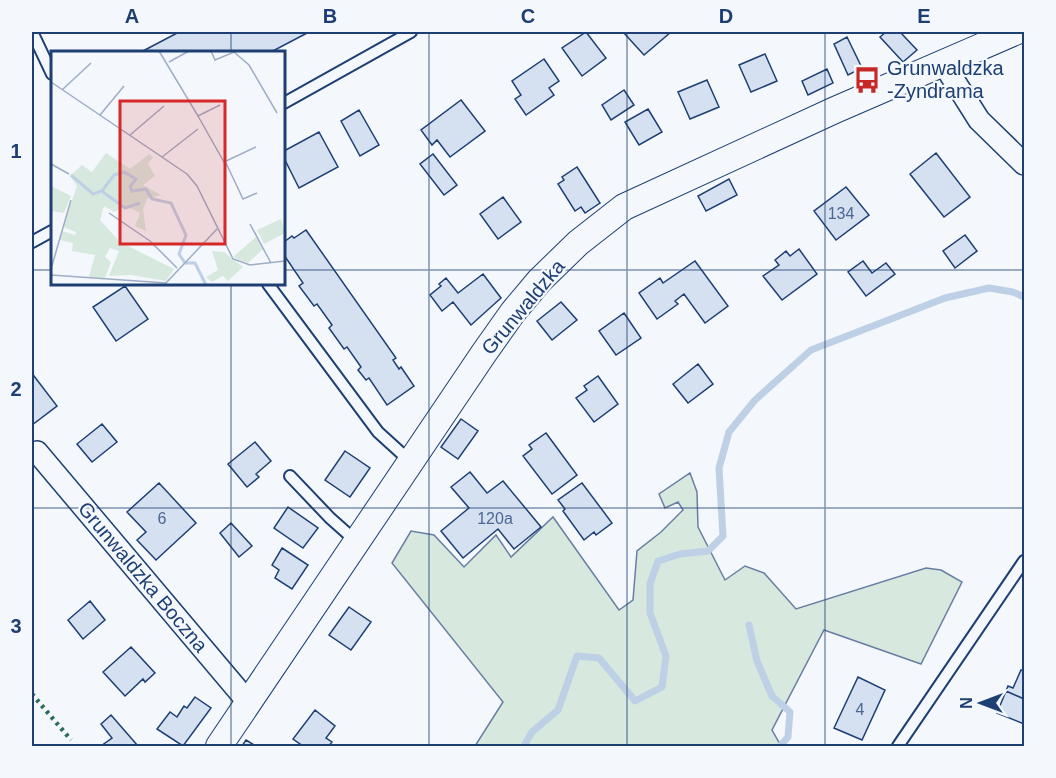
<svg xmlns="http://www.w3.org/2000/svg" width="1056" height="778" font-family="Arial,sans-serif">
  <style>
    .green { fill: #d7e8df; stroke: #687fa3; stroke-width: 1.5 }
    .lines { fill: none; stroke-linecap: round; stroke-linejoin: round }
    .stream { stroke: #bed0e5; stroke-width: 7 }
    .building { fill: #d5e0f0; stroke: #1d3f73; stroke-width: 1.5 }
    .service-casing { stroke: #1d3f73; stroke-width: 14 }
    .minor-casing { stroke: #1d3f73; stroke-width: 24 }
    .tertiary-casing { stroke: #1d3f73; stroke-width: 28 }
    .service { stroke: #f4f7fb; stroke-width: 10 }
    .minor { stroke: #f4f7fb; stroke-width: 21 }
    .tertiary { stroke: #f4f7fb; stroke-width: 26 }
    .hedge { stroke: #2c6c60; stroke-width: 4.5; stroke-dasharray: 3 4.5; stroke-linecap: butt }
    .grid { fill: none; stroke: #1d3f73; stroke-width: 1.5; stroke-opacity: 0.55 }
    .labels { text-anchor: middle; stroke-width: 4.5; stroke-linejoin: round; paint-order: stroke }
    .number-label { font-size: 16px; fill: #4b6792 }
    .poi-label { font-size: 20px; fill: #1d3f73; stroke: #f4f7fb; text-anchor: start }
    .street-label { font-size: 20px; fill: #1d3f73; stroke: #f4f7fb }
    .inset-river { fill: none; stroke: #bed0e5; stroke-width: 3 }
    .inset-road { fill: none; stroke: #9eadc5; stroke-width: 1.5 }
    .view { fill: #d62828; fill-opacity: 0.15; stroke: #d62828; stroke-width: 3 }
    .inset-edge { fill: none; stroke: #1d3f73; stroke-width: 3 }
    .neatline { fill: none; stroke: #1d3f73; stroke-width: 2 }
    .grid-label { font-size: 20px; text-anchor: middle; font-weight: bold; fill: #1d3f73 }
  </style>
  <rect width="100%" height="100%" fill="#f4f7fb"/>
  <!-- green -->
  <path class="green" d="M690,473L697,492L698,527L725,580L745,566L764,573L796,609L926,568L941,570L962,582L921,664L824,630L772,730L781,746H475L503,702L392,563L411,531L434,535L464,567L496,535L511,557L553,517L619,610L633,600L637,551L661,532L683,510L678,502L665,508L659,494Z"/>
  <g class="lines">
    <!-- stream -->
    <path class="stream" d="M749,625L757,661L772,696L790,712L788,737L780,746
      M524,746L532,732L558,710L577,656L599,658L635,701L662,687L666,656L650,613V584L658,561L680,554L708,551L723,536L719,468L729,432L755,400L811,350L945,298L989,288L1013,292L1024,297"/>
  </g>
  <!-- building -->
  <path class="building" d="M179,32H309L271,52H141Z
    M586,32L606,58L582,76L562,48Z
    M623,32H671L644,55Z
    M886,32H900L917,50L903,62L880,37Z
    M847,37L862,68L848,75L834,44Z
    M765,54L777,81L751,92L739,65Z
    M544,59L559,81L549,88L554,95L526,115L515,99L521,95L512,81Z
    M827,69L833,83L808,95L802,81Z
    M707,80L719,107L690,119L678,92Z
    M624,90L634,105L611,120L602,105Z
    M461,100L485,131L450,157L437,140L432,145L421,130Z
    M648,109L662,132L639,145L625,122Z
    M359,110L379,145L360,156L341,121Z
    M319,132L338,167L299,188L284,158V151Z
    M936,153L970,197L944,217L910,174Z
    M433,154L457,185L444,195L420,164Z
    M577,167L600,203L585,213L581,207L575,211L558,184L564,180L562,177Z
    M729,179L737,195L706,211L698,196Z
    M846,187L869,215L836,240L814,211Z
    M503,197L521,222L498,239L480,214Z
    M306,230L396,358L393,360L399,369L401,367L414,386L387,405L369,378L366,380L358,370L361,367L347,347L344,349L329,328L332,325L317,304L314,306L299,286L303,283L284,255V242L292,236L294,238Z
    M965,235L977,251L955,268L943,251Z
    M799,249L817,274L782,300L763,276L779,265L775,260L786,251L790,256Z
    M695,261L728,306L705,323L684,294L675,301L678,304L657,319L639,293L660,278L663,283Z
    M863,261L872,273L886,263L895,274L866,296L848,272Z
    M483,274L501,298L471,325L453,302L442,311L430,295L441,286L439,284L446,278L458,293Z
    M125,286L148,319L116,341L93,307Z
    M561,302L577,320L552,340L537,321Z
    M624,313L641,338L616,355L599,331Z
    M698,364L713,384L688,403L673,384Z
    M34,376L57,406L32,425V378Z
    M598,376L618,404L594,422L576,398L587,390L584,386Z
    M461,419L478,431L458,459L441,447Z
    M102,424L117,442L92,462L77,444Z
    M546,433L577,475L552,494L523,456L532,449L529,445Z
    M255,442L271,461L256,474L259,477L247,487L228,464Z
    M345,451L370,468L350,497L325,480Z
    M470,472L487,493L503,481L541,527L514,549L498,529L463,558L441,531L469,508L451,487Z
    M159,483L196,523L156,560L137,540L146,532L127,512Z
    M582,483L612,523L596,535L594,532L584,540L563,511L565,509L558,500Z
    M288,507L318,528L303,548L274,528Z
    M231,523L252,546L239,557L220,533Z
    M282,548L308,565L292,589L275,578L279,570L272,565Z
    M90,601L105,620L83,639L68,620Z
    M349,607L371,622L351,650L329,635Z
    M131,647L155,673L145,682L143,679L125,696L103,672Z
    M1021,670L1024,671V699L1006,691L1008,686L1013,688Z
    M858,677L885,690L862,740L834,728Z
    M1006,691L1024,699V724L997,713Z
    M195,697L211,708L183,746L157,729L170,712L177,717L184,706L187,708Z
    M315,710L335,726L326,738L332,742L329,746H303L293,739Z
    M111,715L138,746H101L112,738L101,724Z
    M246,740L256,746H242Z"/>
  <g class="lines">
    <defs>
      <path id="service" d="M34,36L52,74
        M284,103L411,32
        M32,242L52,231
        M268,284L378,432L411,462
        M290,476L330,518L357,542
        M898,746L1024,561"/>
      <path id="minor" d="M943,63L979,120L1024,164
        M37,452L248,702"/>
      <path id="tertiary" d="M219,746L484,353L513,312L539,281L578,243L624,207L835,110L1015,32"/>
    </defs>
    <!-- service casing -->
    <use href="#service" class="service-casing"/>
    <!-- minor casing -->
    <use href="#minor" class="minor-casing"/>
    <!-- tertiary casing -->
    <use href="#tertiary" class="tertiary-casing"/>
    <!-- service -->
    <use href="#service" class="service"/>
    <!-- minor -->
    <use href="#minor" class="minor"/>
    <!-- tertiary -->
    <use href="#tertiary" class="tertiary"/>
    <!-- hedge -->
    <path class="hedge" d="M32,694L71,740"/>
  </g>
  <!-- grid -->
  <path class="grid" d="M231,32V52M429,32V746M627,32V746M825,32V746M32,270H52M284,270H1024M231,284V746M32,508H1024"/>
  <!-- icons -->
  <defs>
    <symbol id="bus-bare" viewBox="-9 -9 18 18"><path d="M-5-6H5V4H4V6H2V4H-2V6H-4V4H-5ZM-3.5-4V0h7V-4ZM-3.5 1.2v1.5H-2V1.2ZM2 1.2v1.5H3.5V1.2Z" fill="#c62828" stroke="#f4f7fb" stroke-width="2.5" paint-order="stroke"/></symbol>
  </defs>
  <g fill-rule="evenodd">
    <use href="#bus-bare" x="848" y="61" width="38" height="38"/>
  </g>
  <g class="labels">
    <!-- number labels -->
    <g class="number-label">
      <text x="841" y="219">134</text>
      <text x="162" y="524">6</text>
      <text x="495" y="524">120a</text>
      <text x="860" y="715">4</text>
    </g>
    <!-- poi labels -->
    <g class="poi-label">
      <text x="887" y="75">Grunwaldzka<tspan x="887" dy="23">-Zyndrama</tspan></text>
    </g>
    <!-- street labels -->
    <g class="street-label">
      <text transform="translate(523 307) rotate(-50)" y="7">Grunwaldzka</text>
      <text transform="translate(143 577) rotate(50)" y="7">Grunwaldzka Boczna</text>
    </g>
  </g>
  <!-- overview -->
  <g transform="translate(51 51)">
    <rect width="234" height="234" fill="#f4f7fb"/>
    <path d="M55,102L79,118L98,103L102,106L97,113L104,125L92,134L110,144L96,148L92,158L95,180L84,175L89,162L75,155L63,161L53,155L49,169L69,191L123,218L115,230L80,224L58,225L68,200L59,197L54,206L60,211L54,227L38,226L44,204L21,200L22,192L9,189L11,180L24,184L25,181L12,176L26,135L19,125L31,114L41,121ZM0,135L20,145L13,162L0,160ZM230,168L234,182L213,193L206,179ZM205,186L212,198L197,212L185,208L183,205ZM161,200L173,201L192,216L177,230L172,225L161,231L155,226L167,219Z" fill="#d7e8df"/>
    <path class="inset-river" d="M20,124L42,143L51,140L63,124L73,121L85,128L79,136L81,140L95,138L101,148L120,152L135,184L128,203L134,212H144L155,234M52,141L74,157L89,152"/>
    <path class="inset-road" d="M108,0L147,65L169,54M160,0L164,9L183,1L198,14L226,62M118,11L138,0M0,31L136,123L146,135L182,208L199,214L234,210M11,39L40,12M49,64L73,35M147,65L173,111L205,96M79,84L113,55M111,106L147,78M175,112L192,148L206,142M0,113L18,123M58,162L99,190L126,217M199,173L220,212M0,218L20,149M0,224L115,232M114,233L166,178"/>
    <path class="view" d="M69,50H174V193H69Z"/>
    <rect width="234" height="234" class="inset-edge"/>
  </g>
  <!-- border -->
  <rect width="1056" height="778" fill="none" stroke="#f4f7fb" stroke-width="66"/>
  <!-- north arrow -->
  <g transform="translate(981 703) rotate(270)" stroke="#f4f7fb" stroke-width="4.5" paint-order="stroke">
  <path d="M0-4.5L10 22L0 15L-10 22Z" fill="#1d3f73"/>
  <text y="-9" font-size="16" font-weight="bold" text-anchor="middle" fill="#1d3f73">N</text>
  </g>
  <rect x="33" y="33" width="990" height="712" class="neatline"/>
  <g class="grid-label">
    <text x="132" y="23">A</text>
    <text x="330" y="23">B</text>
    <text x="528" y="23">C</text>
    <text x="726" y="23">D</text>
    <text x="924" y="23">E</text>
    <text x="16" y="158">1</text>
    <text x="16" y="396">2</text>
    <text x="16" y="633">3</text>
  </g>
</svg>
